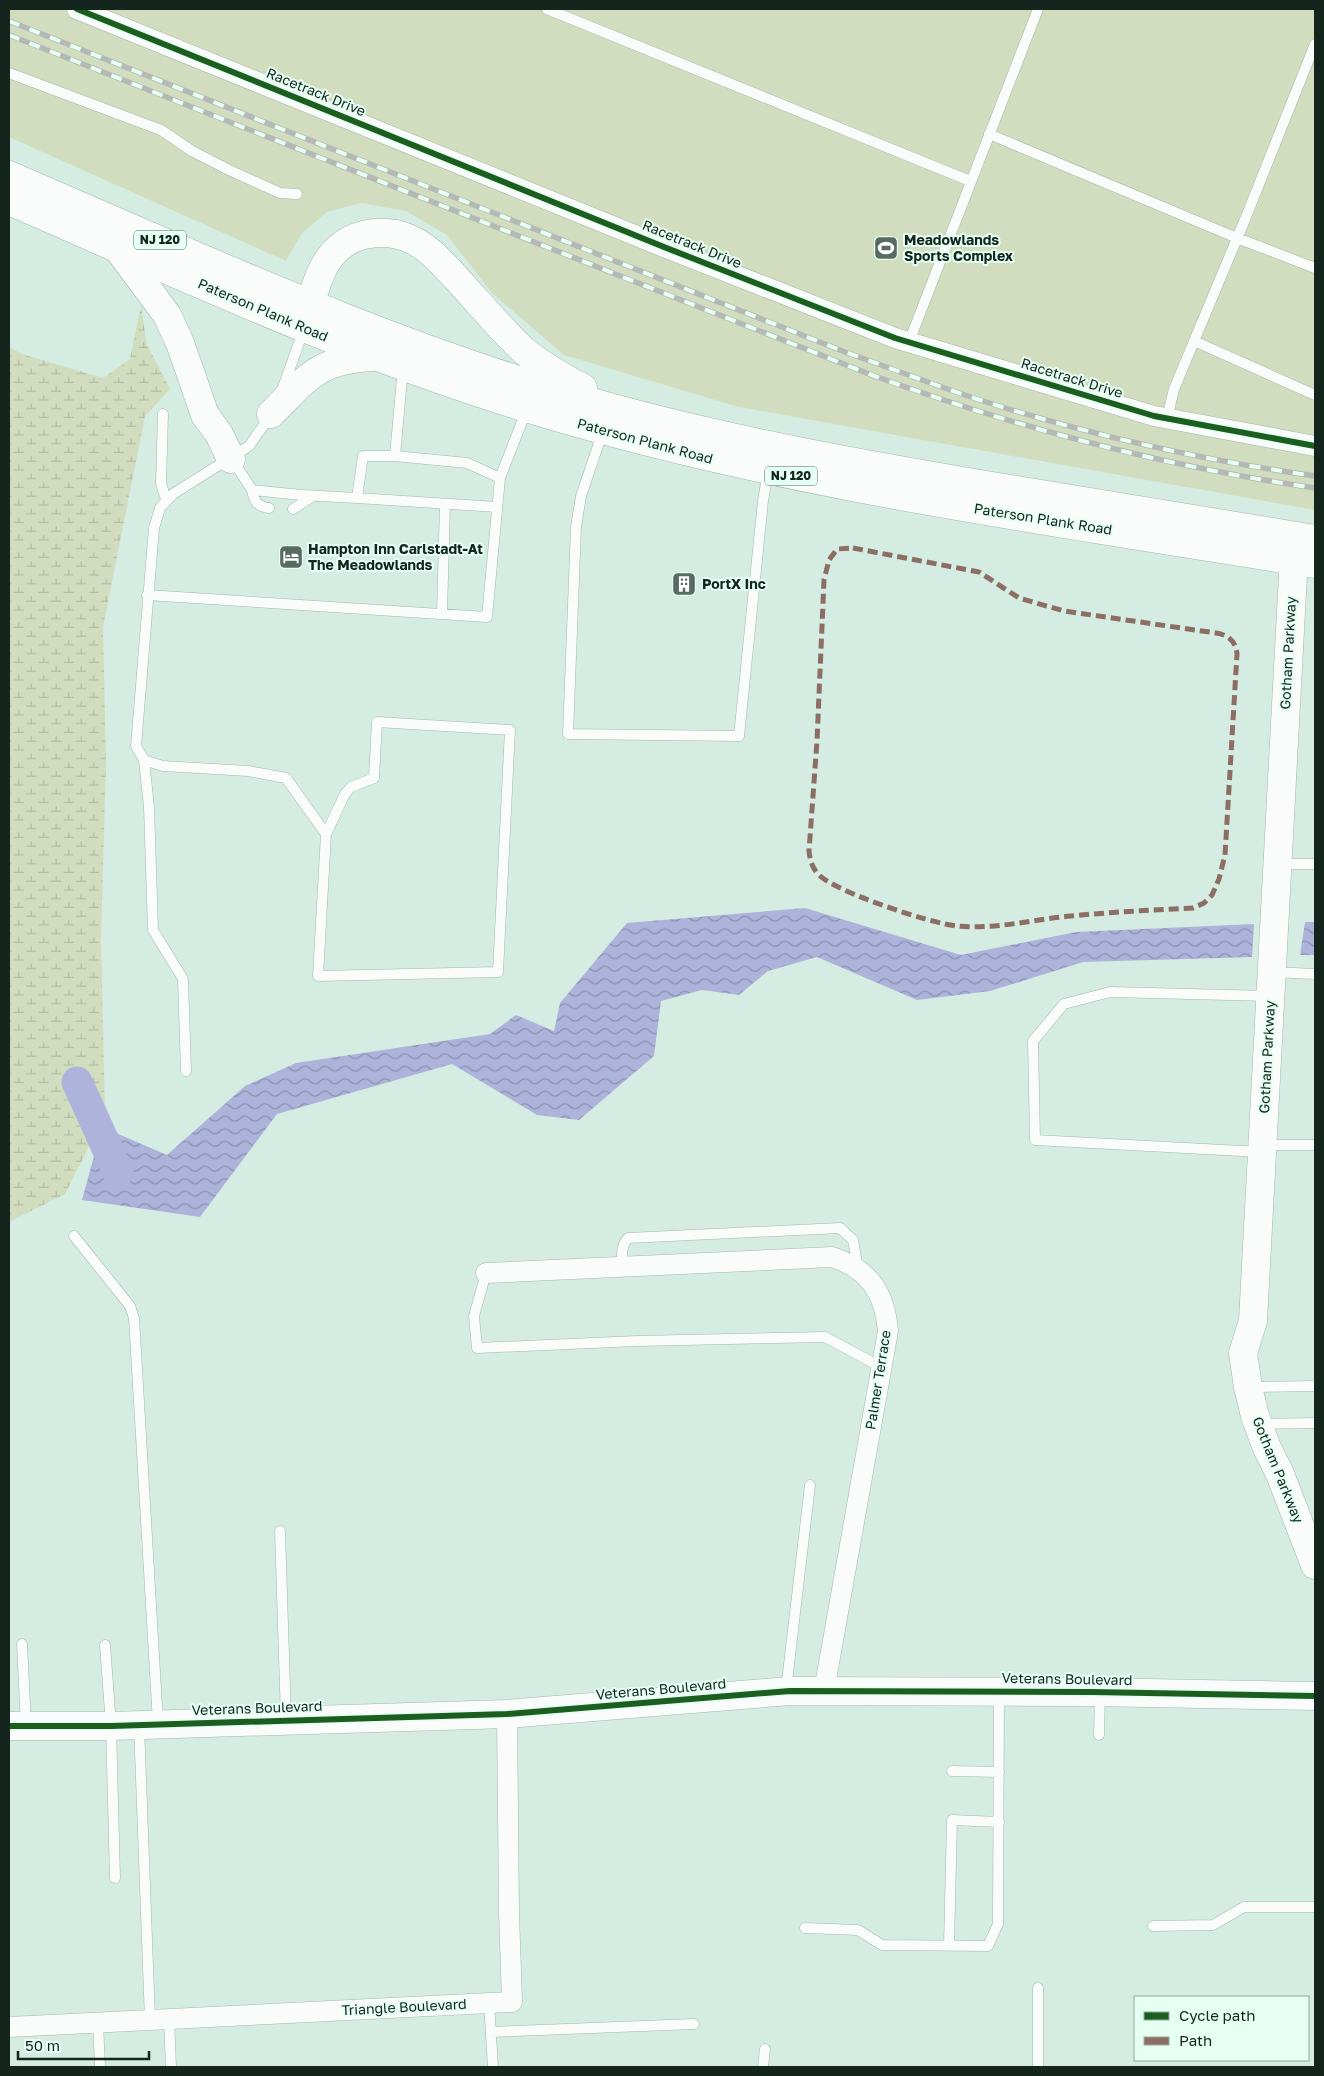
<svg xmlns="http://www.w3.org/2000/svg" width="1324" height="2076" font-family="'Golos Text',sans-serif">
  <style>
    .wetland { fill: url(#wetland-marsh) }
    .park { fill: #d2dcbe }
    .water { fill: url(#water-waves) }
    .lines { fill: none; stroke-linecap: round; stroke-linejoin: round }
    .river { stroke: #aeb3db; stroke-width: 31 }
    .lane-casing { stroke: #a4b6ae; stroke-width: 11 }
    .street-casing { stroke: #a4b6ae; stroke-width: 21 }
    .secondary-casing { stroke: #a4b6ae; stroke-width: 29 }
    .primary-casing { stroke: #a4b6ae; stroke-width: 29 }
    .lane { stroke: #f9fcfb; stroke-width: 10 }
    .street { stroke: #f9fcfb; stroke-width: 20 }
    .secondary { stroke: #f9fcfb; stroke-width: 28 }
    .primary { stroke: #f9fcfb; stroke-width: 28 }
    .rail-casing { stroke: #b4b9b7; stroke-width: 5.5 }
    .rail { stroke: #e5fff3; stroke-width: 4; stroke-dasharray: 11; stroke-linecap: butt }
    .quiet { stroke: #8d6e63; stroke-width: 5; stroke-dasharray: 10 5; stroke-linecap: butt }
    .cycleway-casing { stroke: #e5fff3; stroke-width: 9 }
    .cycleway { stroke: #1b5e20; stroke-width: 6 }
    .labels { text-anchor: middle; stroke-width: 4; stroke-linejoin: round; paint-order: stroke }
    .shield { fill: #e5fff3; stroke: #53665e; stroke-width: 1 }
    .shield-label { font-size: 12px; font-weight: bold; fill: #14251e }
    .street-label { font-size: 14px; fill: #14251e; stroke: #e5fff3 }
    .poi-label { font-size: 14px; font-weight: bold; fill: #14251e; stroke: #e5fff3; text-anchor: start }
  </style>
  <defs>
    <pattern id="wetland-marsh" width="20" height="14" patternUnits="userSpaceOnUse" patternTransform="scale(1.25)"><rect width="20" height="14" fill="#d2dcbe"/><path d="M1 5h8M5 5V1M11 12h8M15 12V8" fill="none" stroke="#b3bda3"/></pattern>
    <pattern id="water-waves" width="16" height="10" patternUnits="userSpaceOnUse" patternTransform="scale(1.25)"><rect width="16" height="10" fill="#aeb3db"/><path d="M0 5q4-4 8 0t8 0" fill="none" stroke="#8c91b1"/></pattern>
  </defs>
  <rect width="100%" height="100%" fill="#d5ece2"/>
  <!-- wetland -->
  <path class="wetland" d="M141,306L147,345L170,389L145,416L103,627L106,762L101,938L105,1115L65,1194L9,1222V347L22,354L103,378L130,359Z"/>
  <!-- park -->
  <path class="park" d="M9,9H1315V510L739,407L564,355L492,293L447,235L406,211L361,203L327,212L302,233L286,261L9,137Z"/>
  <!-- water -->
  <path class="water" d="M805,908L961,955L1076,932L1254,924L1252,957L1083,962L990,991L917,1000L817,957L768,971L739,995L702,990L661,1001L654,1056L579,1120L537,1115L452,1064L277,1114L200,1217L82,1200L102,1127L167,1155L245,1086L296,1063L490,1034L516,1015L554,1031L560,1003L627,923Z
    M1305,922H1315V955H1300Z"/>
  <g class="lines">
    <!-- river -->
    <path class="river" d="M77,1082L118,1172"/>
    <defs>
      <path id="lane" d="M547,9L970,181
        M9,73L161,130L192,151L229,170L280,193L297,194
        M989,134L1237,238L1315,268
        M1194,341L1315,395
        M909,342L1038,9
        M282,390L304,329
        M163,414L161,483L166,500
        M271,415L249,446L173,494L160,508L154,528L136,746L144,760L163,766L248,771L286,778L326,834L318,976L498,972L510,730L377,722L374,778L351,787L345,794L326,834
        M1167,419L1174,389L1246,217L1315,44
        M603,431L581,496L576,527L568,734L739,736L763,501L768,471
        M395,456L403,367
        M232,459L252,490L302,495L357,498L363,456H395L467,463L500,478
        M252,490C254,501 256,506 269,508
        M357,498L497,507
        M293,509L313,496
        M147,595L487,617L500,478L527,409
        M442,614L445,504
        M144,760L149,807L153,930L183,979L186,1071
        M1278,864H1315
        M1272,972L1315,974
        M1263,1145H1315
        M1261,1152L1035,1140L1033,1041L1064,1004L1110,992L1269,996
        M74,1236L130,1306L134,1318L158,1723
        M623,1267C622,1256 620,1247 628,1238L840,1228L853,1240L858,1269
        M486,1273L474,1316L477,1348L637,1341L825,1337L881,1367
        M1249,1387L1315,1386
        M1259,1424L1315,1423
        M280,1531L286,1719
        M22,1644L26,1725
        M105,1645L111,1726L115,1878
        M786,1690L810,1485
        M139,1725L150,2020
        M1099,1735L1100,1693
        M952,1771L999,1772
        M1153,1926L1213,1925L1244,1907H1315
        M805,1928L858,1930L882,1945L988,1946L998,1924L999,1692
        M949,1945L952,1820L999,1822
        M489,2003L493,2067
        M169,2019L171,2067
        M98,2023L100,2067
        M491,2032L694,2024
        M763,2067L765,2049
        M1038,2067V1988"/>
      <path id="street" d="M77,9L664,247L895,338L1154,416L1315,446
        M486,1273L832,1257C869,1269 885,1293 888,1331L824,1691
        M9,2027L512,2002L509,1913L507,1714"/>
      <path id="secondary" d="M1295,537L1253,1321L1243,1353L1248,1387L1255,1416L1267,1448L1280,1474L1315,1565
        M9,1726H111L507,1714L790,1691L1091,1692L1315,1696"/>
      <path id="primary" d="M9,175C202,258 393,347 595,403C730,441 867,465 1004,488C1108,505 1212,522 1315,539
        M9,201C180,275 351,355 530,409C786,487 1052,521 1315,564
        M118,249L167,315L180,343L205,415L219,434L231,459
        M306,322C315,287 322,246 363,235C377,232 394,232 408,238C428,246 443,264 457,279C478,302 499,327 522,349C540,365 562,377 583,388
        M271,414C307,378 317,360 372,357"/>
    </defs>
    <!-- lane casing -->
    <use href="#lane" class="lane-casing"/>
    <!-- street casing -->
    <use href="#street" class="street-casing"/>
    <!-- secondary casing -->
    <use href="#secondary" class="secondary-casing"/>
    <!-- primary casing -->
    <use href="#primary" class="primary-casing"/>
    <!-- lane -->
    <use href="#lane" class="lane"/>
    <!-- street -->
    <use href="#street" class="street"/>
    <!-- secondary -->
    <use href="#secondary" class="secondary"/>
    <!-- primary -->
    <use href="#primary" class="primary"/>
    <defs>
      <path id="rail" d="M9,21L845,352C890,368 934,385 980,400C1089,435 1202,460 1315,476
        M9,35L869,374C1014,427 1162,466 1315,488"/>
    </defs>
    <!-- rail casing -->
    <use href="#rail" class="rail-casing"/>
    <!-- rail -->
    <use href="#rail" class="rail"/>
    <!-- quiet -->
    <path class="quiet" d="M853,548L979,572L1019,598L1064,611L1216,633C1229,635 1236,642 1237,654L1225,855L1219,879L1212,895L1204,903L1193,908C1152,910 1112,912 1071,916C1034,919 995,930 957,926C932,924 836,892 819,875C812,868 810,860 809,851L817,741L824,580L829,560L837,549Z"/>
    <defs>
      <path id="cycleway" d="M77,9L664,247L895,338L1154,416L1315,446
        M9,1726H111L507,1714L790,1691L1091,1692L1315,1696"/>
    </defs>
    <!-- cycleway casing -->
    <use href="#cycleway" class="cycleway-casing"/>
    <!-- cycleway -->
    <use href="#cycleway" class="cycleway"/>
  </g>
  <!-- icons -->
  <defs>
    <symbol id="stadium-square" viewBox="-11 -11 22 22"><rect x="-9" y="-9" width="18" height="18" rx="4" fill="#586b63" stroke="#e5fff3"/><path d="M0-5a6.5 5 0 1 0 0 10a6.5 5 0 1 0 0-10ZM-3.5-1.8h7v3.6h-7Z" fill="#fff"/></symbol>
    <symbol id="hotel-square" viewBox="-11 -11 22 22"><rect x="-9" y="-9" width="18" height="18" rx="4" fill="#586b63" stroke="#e5fff3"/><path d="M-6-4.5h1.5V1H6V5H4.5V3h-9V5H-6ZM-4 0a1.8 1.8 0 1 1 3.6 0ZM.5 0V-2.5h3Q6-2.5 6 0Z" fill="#fff"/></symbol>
    <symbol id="building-square" viewBox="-11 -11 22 22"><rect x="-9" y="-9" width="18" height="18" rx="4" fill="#586b63" stroke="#e5fff3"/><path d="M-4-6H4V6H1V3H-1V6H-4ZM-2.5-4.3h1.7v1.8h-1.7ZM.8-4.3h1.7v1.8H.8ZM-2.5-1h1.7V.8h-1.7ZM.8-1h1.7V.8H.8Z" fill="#fff"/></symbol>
  </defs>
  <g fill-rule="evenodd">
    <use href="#stadium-square" x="872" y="234" width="28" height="28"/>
    <use href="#hotel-square" x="277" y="543" width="28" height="28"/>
    <use href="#building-square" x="670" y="570" width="28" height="28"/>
  </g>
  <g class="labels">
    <!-- shield labels -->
    <g class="shield">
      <rect x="134" y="230.5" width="52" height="19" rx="4"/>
      <rect x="765" y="466.5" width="52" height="19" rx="4"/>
    </g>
    <g class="shield-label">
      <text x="160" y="244">NJ 120</text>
      <text x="791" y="480">NJ 120</text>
    </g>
    <!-- street labels -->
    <g class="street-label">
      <text transform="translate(316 92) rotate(22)" y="5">Racetrack Drive</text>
      <text transform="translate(692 244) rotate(22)" y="5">Racetrack Drive</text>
      <text transform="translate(263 310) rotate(23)" y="5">Paterson Plank Road</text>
      <text transform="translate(1072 378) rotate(17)" y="5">Racetrack Drive</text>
      <text transform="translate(645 441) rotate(15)" y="5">Paterson Plank Road</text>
      <text transform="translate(1043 519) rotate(9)" y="5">Paterson Plank Road</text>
      <text transform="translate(1288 653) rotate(-87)" y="5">Gotham Parkway</text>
      <text transform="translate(1267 1057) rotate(-87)" y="5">Gotham Parkway</text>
      <text transform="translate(878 1380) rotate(-81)" y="5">Palmer Terrace</text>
      <text transform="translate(1278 1470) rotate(68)" y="5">Gotham Parkway</text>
      <text transform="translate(1067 1679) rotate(1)" y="5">Veterans Boulevard</text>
      <text transform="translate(661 1689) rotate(-5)" y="5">Veterans Boulevard</text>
      <text transform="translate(257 1708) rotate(-2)" y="5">Veterans Boulevard</text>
      <text transform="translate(404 2007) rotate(-3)" y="5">Triangle Boulevard</text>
    </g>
    <!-- poi labels -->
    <g class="poi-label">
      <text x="904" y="245">Meadowlands<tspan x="904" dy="16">Sports Complex</tspan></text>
      <text x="308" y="554">Hampton Inn Carlstadt-At<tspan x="308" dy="16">The Meadowlands</tspan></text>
      <text x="702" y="589">PortX Inc</text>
    </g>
  </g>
  <!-- border -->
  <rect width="1324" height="2076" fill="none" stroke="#14251e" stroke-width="20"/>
  <!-- legend -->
  <rect x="1134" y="1996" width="175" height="65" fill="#e5fff3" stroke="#91a89e"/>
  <rect x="1144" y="2012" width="25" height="8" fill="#1b5e20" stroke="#91a89e"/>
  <text x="1179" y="2021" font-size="15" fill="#14251e">Cycle path</text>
  <rect x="1144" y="2037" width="25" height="8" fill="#8d6e63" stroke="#91a89e"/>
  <text x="1179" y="2046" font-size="15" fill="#14251e">Path</text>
  <!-- scale -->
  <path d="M18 2051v8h131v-8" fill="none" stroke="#14251e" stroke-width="2.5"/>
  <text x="25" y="2051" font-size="15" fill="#14251e" stroke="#e5fff3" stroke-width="4" paint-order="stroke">50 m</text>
</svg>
